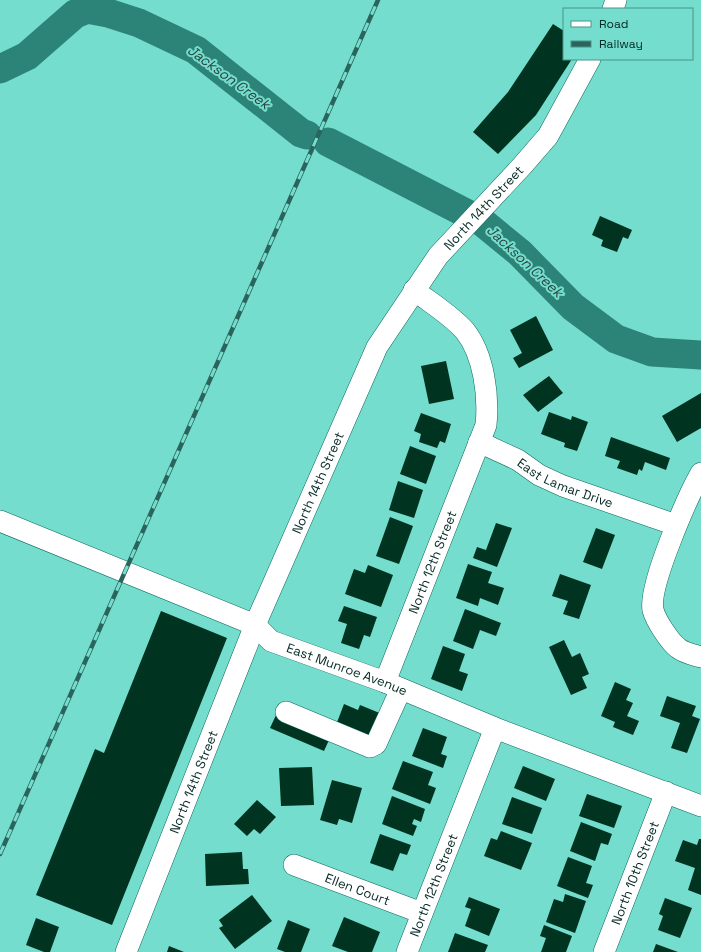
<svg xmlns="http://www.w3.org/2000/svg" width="701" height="952" font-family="'Space Grotesk',sans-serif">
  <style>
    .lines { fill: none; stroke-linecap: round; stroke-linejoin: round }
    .river { stroke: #2c8479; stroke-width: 29 }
    .building { fill: #013321 }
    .minor-casing { stroke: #0a695e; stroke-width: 22 }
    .minor { stroke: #fff; stroke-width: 21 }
    .rail-casing { stroke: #2a645c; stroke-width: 4.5 }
    .rail { stroke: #74ddcd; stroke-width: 3; stroke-dasharray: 9; stroke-linecap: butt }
    .labels { text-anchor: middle; stroke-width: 4; stroke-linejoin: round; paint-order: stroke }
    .street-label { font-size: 13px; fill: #052924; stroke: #74ddcd }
    .water-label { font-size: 14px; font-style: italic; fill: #294540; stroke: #74ddcd }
  </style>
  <rect width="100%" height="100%" fill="#74ddcd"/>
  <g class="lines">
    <!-- river -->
    <path class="river" d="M0,69L27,56L75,14L87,9L108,13L139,23L196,50L301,133L307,135
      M328,142L481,221L520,253L573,307L616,339L652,352L701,355"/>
  </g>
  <!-- building -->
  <path class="building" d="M553,24L564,31V59H572L536,115L498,154L473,132L508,92Z
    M600,216L632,230L628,239L623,237L617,252L601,246L603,240L592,235Z
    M536,316L553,350L519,368L513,358L522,353L510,330Z
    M446,361L454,399L429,404L421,366Z
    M549,376L563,393L538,412L523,395Z
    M701,393V428L677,442L662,416Z
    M549,412L571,420L572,416L588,422L577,451L564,447L565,443L541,434Z
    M421,413L451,424L445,443L440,441L437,448L419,442L421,434L414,431Z
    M611,437L670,458L666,470L645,462L642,471L639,469L637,475L617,468L620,461L605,456Z
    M410,446L436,456L426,484L400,474Z
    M398,481L423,490L414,518L389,510Z
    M390,517L413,526L399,564L376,556Z
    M496,523L512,528L497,567L473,558L477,547L486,550Z
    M596,528L615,535L602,569L583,562Z
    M468,564L492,572L488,583L504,588L498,605L480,598L478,606L456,598Z
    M368,565L393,575L381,607L345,594L354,569L365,573Z
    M560,574L591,585L579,619L563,614L568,601L552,596Z
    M344,606L377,617L370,637L364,635L359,649L341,643L347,624L338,621Z
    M465,609L501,623L496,636L480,630L473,649L453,641Z
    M161,611L227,638L112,925L36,895L95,749L104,753Z
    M564,640L572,657L580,653L589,674L582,677L587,688L571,695L549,647Z
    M443,646L465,654L459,671L468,674L462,691L431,679Z
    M615,682L631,689L626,700L633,703L627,716L639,721L633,735L613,727L615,722L601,716Z
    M667,696L696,706L692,716L700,719L687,753L671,748L680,723L660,716Z
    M344,704L358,710L360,705L382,714L371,740L336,725Z
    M277,713L329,740L324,751L270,728Z
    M423,728L447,737L441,754L447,756L443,768L412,756Z
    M403,761L433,772L428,785L436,788L430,804L392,789Z
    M523,766L555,779L546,801L514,788Z
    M312,767L314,805L281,806L279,768Z
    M332,780L362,788L352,823L339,819L337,825L320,820Z
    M587,794L622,806L614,828L579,816Z
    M392,796L425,809L421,822L414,819L412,824L417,826L413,836L382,824Z
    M512,797L542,808L532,834L502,824Z
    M257,800L276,817L260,834L254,829L247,836L234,824Z
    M581,822L612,834L608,845L601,843L595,861L570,851Z
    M501,831L532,843L521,870L484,856L491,838L497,840Z
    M380,834L411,845L407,855L400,853L393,871L370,863Z
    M699,839H701V895L688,890L695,868L675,861L683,840L697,845Z
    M242,852L243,869H248L249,884L206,886L205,854Z
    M568,857L592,866L586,883L593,885L588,898L557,886Z
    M565,894L586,901L575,933L546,922L554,899L563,902Z
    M252,895L272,921L235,949L219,928L223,926L219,920Z
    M469,897L500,909L489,936L465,926L471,909L465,907Z
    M665,898L692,908L680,938L658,930L663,916L659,914Z
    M344,917L380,932L372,952H348L332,946Z
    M36,918L59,927L50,952H44L26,945Z
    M288,920L310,929L301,952H285L277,949Z
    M544,925L572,936L566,952H541L546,938L540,936Z
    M455,933L488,945L485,952H448Z
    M656,944L678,952H653Z
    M169,946L184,952H167Z"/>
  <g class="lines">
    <defs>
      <g id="minor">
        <path d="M613,9L616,0"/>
        <path id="s1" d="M479,442L518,460L539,475L563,486L676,525"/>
        <path d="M701,473C688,496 648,586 653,610C656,621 670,642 678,648C684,653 694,655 701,657"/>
        <path id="s2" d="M0,521L255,625L271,641L385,682L495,728L701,806"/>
        <path id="s3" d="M385,682L486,425C489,396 484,355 465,331C451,315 431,303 414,290"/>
        <path d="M286,712L370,747L376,744L401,689"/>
        <path id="s4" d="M294,865L422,913"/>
        <path id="s5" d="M126,952L255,625L377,347L438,256L522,166L548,136L590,59"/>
        <path id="s6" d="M407,952L495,728"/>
        <path id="s7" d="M604,952L666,792"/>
      </g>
    </defs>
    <!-- minor casing -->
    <use href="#minor" class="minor-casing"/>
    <!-- minor -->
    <use href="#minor" class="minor"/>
    <defs>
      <path id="rail" d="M0,854L378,0"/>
    </defs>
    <!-- rail casing -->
    <use href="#rail" class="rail-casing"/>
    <!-- rail -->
    <use href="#rail" class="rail"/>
  </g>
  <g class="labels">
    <!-- street labels -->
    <g class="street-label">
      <text dy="5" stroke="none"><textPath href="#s5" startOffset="831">North 14th Street</textPath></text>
      <text dy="5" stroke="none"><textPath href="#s5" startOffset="507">North 14th Street</textPath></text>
      <text dy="5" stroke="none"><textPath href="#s1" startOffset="96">East Lamar Drive</textPath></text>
      <text dy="5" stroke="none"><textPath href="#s3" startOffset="129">North 12th Street</textPath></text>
      <text dy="5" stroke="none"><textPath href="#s2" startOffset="379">East Munroe Avenue</textPath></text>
      <text dy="5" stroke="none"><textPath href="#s5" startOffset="183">North 14th Street</textPath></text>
      <text dy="5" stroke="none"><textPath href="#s7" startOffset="85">North 10th Street</textPath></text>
      <text dy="5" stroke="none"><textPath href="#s6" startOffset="72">North 12th Street</textPath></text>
      <text dy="5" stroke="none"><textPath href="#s4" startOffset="68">Ellen Court</textPath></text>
    </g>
    <!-- water labels -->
    <g class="water-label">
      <text transform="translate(229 77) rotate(36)" y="5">Jackson Creek</text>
      <text transform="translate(525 261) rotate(43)" y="5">Jackson Creek</text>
    </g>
  </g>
  <!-- legend -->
  <rect x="563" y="8" width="130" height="52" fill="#74ddcd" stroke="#489589"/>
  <rect x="571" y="21" width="20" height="6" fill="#ffffff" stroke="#489589"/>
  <text x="599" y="28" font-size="12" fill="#052924">Road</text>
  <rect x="571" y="41" width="20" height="6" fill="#2a645c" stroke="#489589"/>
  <text x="599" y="48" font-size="12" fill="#052924">Railway</text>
</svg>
